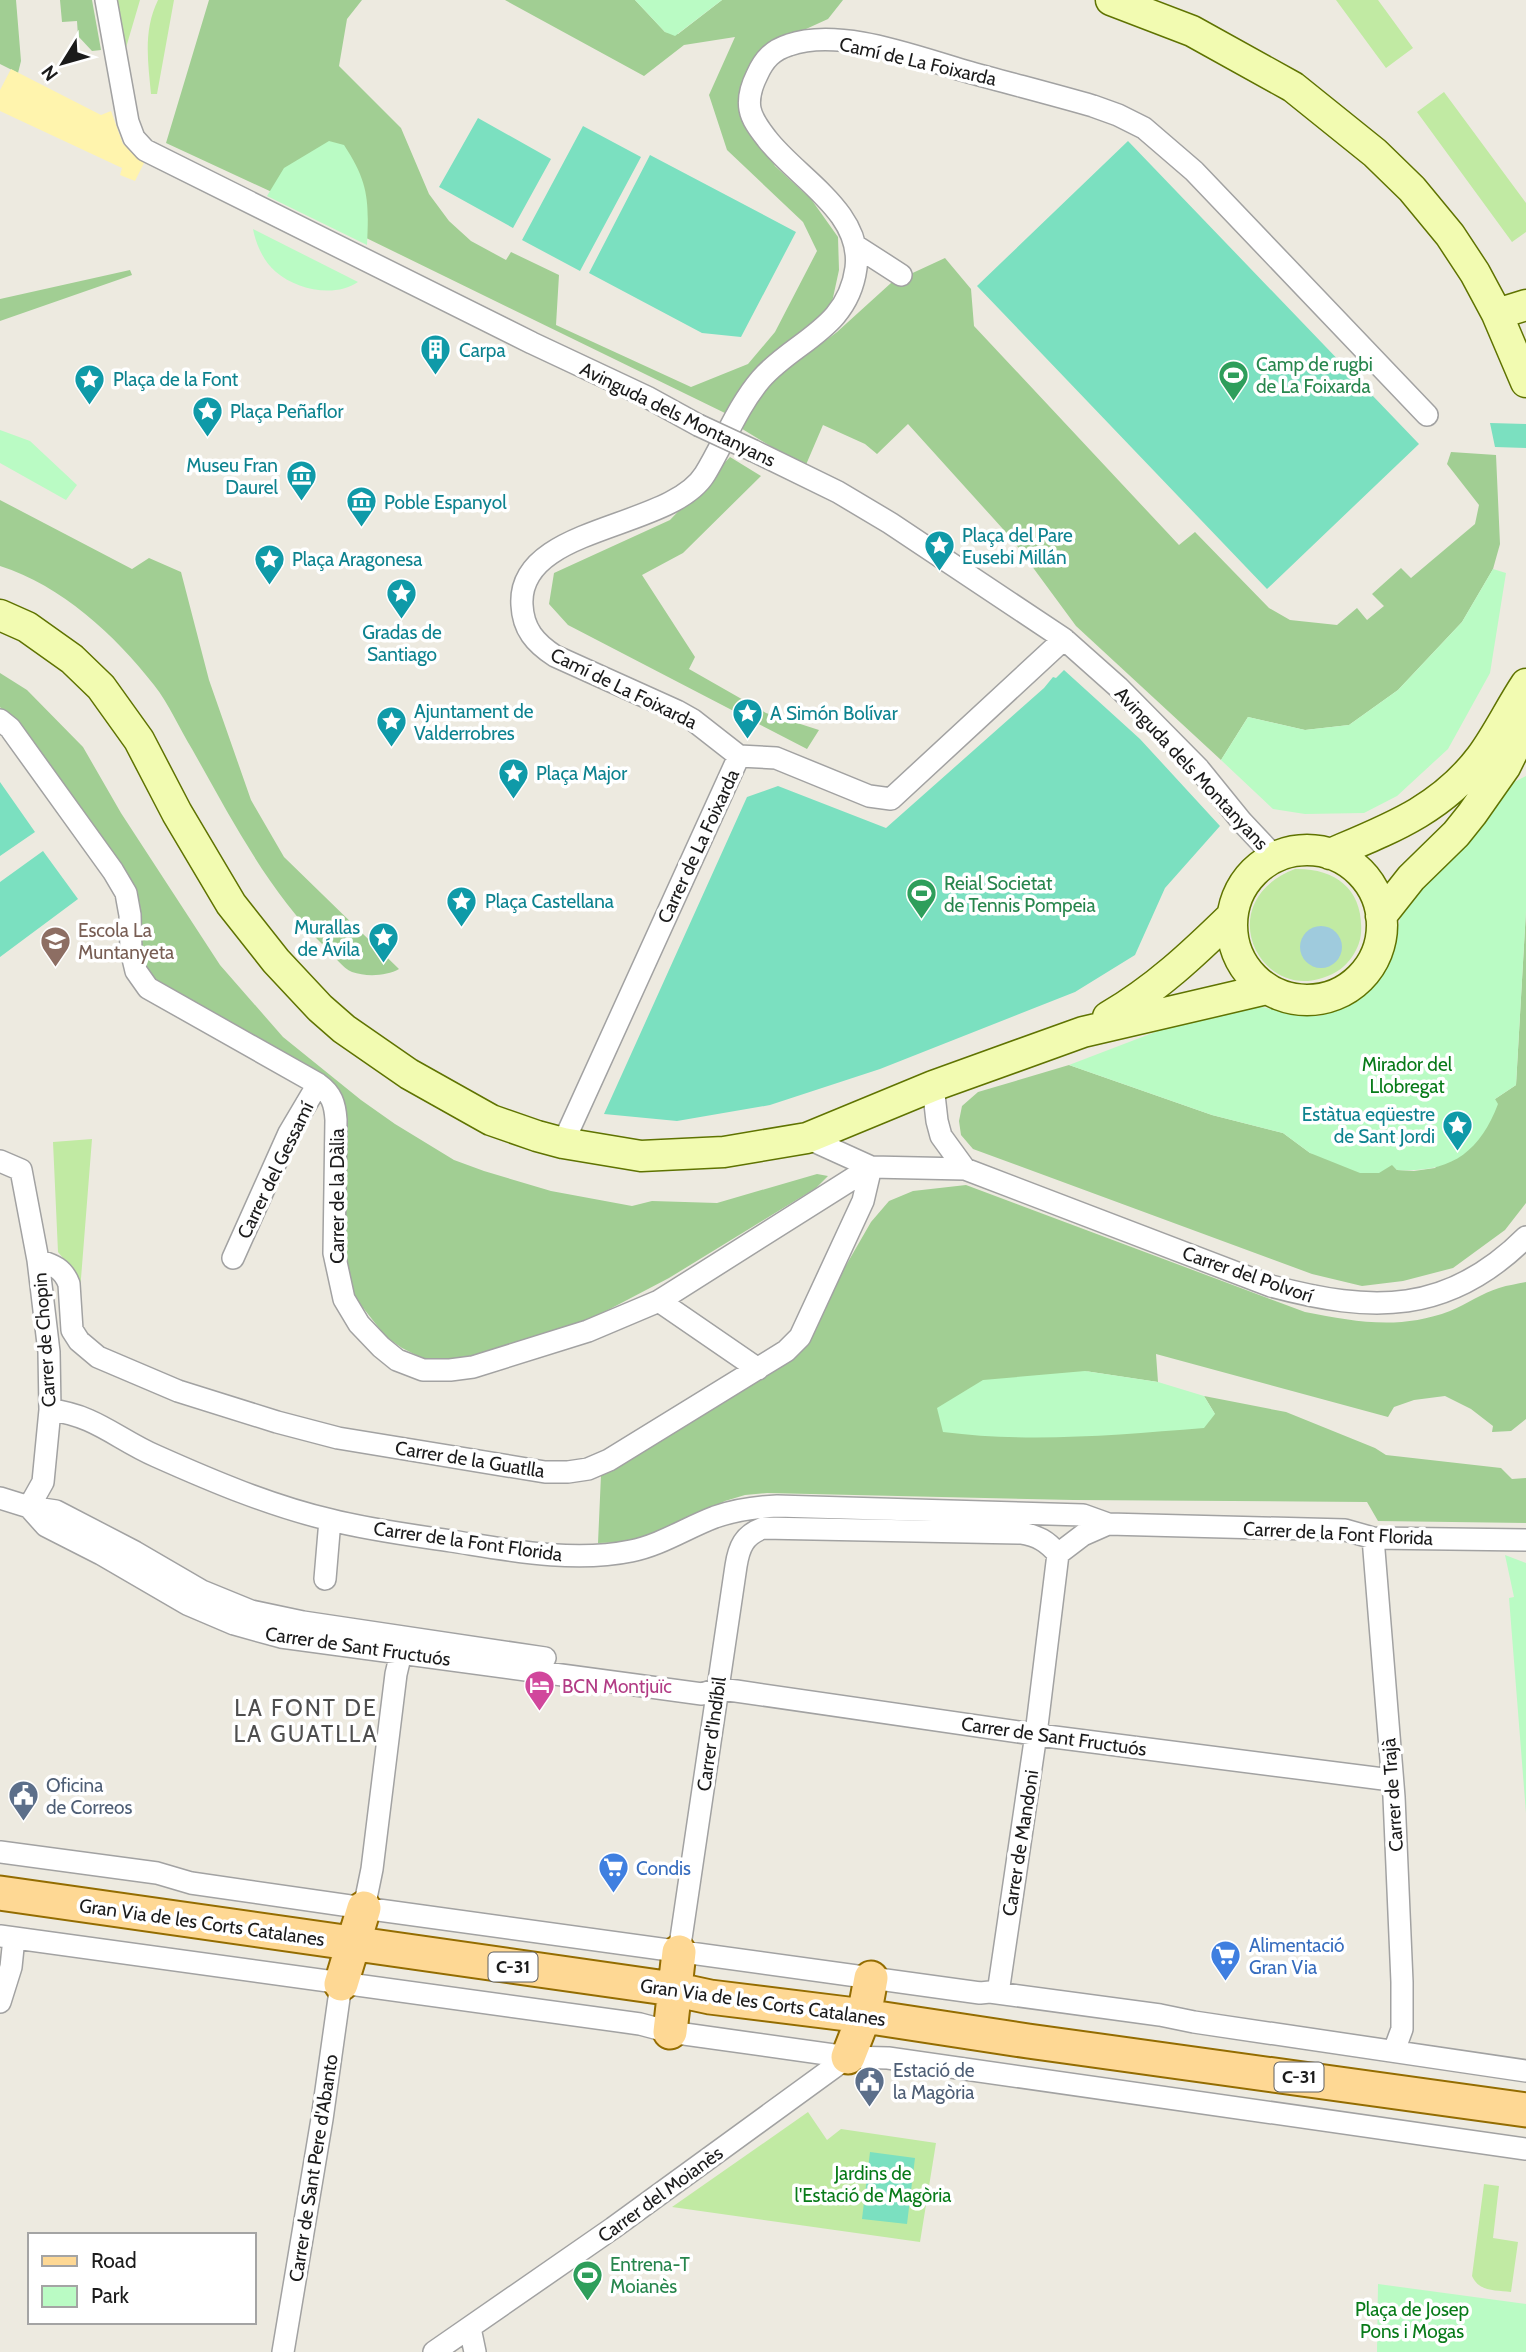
<svg xmlns="http://www.w3.org/2000/svg" width="1526" height="2352" font-family="Cabin,sans-serif">
  <style>
    .grass { fill: #c1eaa3 }
    .forest { fill: #a1ce93 }
    .sand { fill: #fff4ad }
    .park { fill: #bafbc4 }
    .pitch { fill: #7be0c0 }
    .water { fill: #9fcbdd }
    .lines { fill: none; stroke-linecap: round; stroke-linejoin: round }
    .street-casing { stroke: #a2a2a2; stroke-width: 24 }
    .secondary-casing { stroke: #5f7301; stroke-width: 33 }
    .primary-casing { stroke: #936c00; stroke-width: 37 }
    .street { stroke: #fff; stroke-width: 21 }
    .secondary { stroke: #f2fbb1; stroke-width: 30 }
    .primary { stroke: #fed894; stroke-width: 33 }
    .street-bridge-casing { stroke: #a2a2a2; stroke-width: 24; stroke-linecap: butt }
    .street-bridge { stroke: #fff; stroke-width: 21 }
    .labels { text-anchor: middle; stroke-width: 7; stroke-linejoin: round; paint-order: stroke }
    .shield { fill: #fff; stroke: #5f5f5f; stroke-width: 2 }
    .shield-label { font-size: 18px; font-weight: bold; fill: #1b1b1b }
    .street-label { font-size: 19px; fill: #1b1b1b; stroke: #fff }
    .culture-label { font-size: 19px; fill: #0d838f; stroke: #fff; text-anchor: start }
    .leisure-label { font-size: 19px; fill: #27864d; stroke: #fff; text-anchor: start }
    .education-label { font-size: 19px; fill: #785e54; stroke: #fff; text-anchor: start }
    .park-label { font-size: 19px; fill: #087b19; stroke: #fff }
    .hotel-label { font-size: 19px; fill: #b23c85; stroke: #fff; text-anchor: start }
    .service-label { font-size: 19px; fill: #4e5e75; stroke: #fff; text-anchor: start }
    .shop-label { font-size: 19px; fill: #366cbe; stroke: #fff; text-anchor: start }
    .quarter-label { font-size: 23px; letter-spacing: 2px; fill: #4e4e4e; stroke: #fff }
  </style>
  <rect width="100%" height="100%" fill="#edeae0"/>
  <!-- grass -->
  <path class="grass" d="M117,0H140L125,51Z
    M158,0H174L157,94H151C148,61 143,31 158,0Z
    M1336,0H1378L1413,48L1386,68Z
    M1444,92L1526,203V232L1512,242L1417,112Z
    M1295,869C1336,868 1364,890 1361,933C1360,948 1349,965 1336,972C1264,1013 1206,903 1295,869Z
    M92,1139L77,1329L67,1263L58,1252L53,1142Z
    M808,2112L827,2140L841,2129L936,2143L920,2242L672,2207Z
    M1484,2184L1499,2186L1493,2238L1518,2242L1511,2292C1496,2290 1479,2292 1472,2276Z"/>
  <!-- forest -->
  <path class="forest" d="M0,0H16L21,61L18,73L0,64Z
    M60,0H92L101,50L92,51L78,36L77,21L62,22Z
    M209,0H362L347,19L339,66L401,128L429,194L449,221L471,241L506,260L511,252L559,275L556,325L691,387L748,364L775,332L817,251L803,222L727,150L709,95L735,37L684,45L644,76L505,0H635L665,32L678,34L722,0H843L828,19L760,50L739,105L775,166L811,199L838,237L839,270L831,307L729,415L274,193L166,143Z
    M945,258L971,289L974,326L1179,545L1195,532L1269,608L1290,620L1337,625L1357,608L1367,620L1384,606L1372,594L1401,568L1411,578L1475,524L1479,505L1447,464L1451,452L1496,455L1500,544L1493,569L1462,622L1398,690L1349,725L1305,730L1248,717L1221,760L1076,626L1012,539L908,424L877,454L865,444L823,425L805,467L739,427L773,380L837,332L891,283Z
    M130,270L132,275L0,321V299Z
    M730,457L761,476L683,553L642,575L695,657L689,669L766,713L819,730L807,749L568,625L549,604L554,573L670,520Z
    M0,500L132,569L149,558L181,572L209,680L251,800L284,857L399,969C387,976 366,977 352,972C343,969 333,954 325,947C268,891 231,818 192,749C179,728 169,704 154,685C114,634 62,586 0,566Z
    M0,673L27,690L83,747L121,813L220,965L283,1037L361,1100L395,1124L454,1160L484,1171L551,1191L632,1206L652,1201L717,1203L817,1174L828,1176L816,1188L669,1278L566,1332L501,1353L449,1360L422,1358L402,1348L386,1337L353,1295L344,1257L343,1098L325,1075L264,1045L154,985L139,957L106,843L0,707Z
    M1526,910V1203L1505,1230L1453,1268L1403,1281L1362,1286L1312,1274L973,1149L961,1135L959,1121L962,1106L978,1092L1069,1065L1212,1115L1283,1133L1310,1153L1392,1164L1397,1170L1414,1171L1435,1168L1495,1099L1516,1085Z
    M966,1185L1305,1312C1356,1322 1400,1330 1450,1311C1467,1304 1482,1293 1499,1288C1508,1285 1517,1284 1526,1282V1419L1511,1431L1492,1432L1493,1426L1471,1409L1445,1396L1414,1400L1394,1407L1388,1417L1156,1354L1158,1382L1085,1371L1215,1414L1204,1396L1286,1412L1375,1448L1386,1455L1501,1468L1512,1479L1526,1478V1523L1378,1521L1367,1502L1073,1500L767,1493L745,1495L725,1501L663,1532L630,1542L598,1543L601,1475L741,1389L837,1281L871,1222L889,1201L913,1191Z"/>
  <!-- sand -->
  <path class="sand" d="M11,69L101,115L111,111L123,144L144,163L135,181L120,175L122,168L0,111V90Z"/>
  <!-- park -->
  <path class="park" d="M635,0H722L675,36L665,32Z
    M329,141L344,145C369,183 369,201 367,245L267,196L284,168Z
    M253,229L358,282C335,298 297,290 276,272C263,261 256,244 253,229Z
    M0,430L30,441L77,485L66,500L0,463Z
    M1493,569L1506,573L1490,673L1448,749L1397,796L1364,813L1305,814L1273,809L1221,760L1248,717L1305,730L1349,725L1398,690L1462,622Z
    M1526,776V910L1516,1085L1495,1099L1498,1104C1479,1154 1449,1173 1397,1170L1392,1165L1379,1173H1360L1310,1153L1283,1133L1212,1115L1069,1065L1218,1008L1254,1005L1302,1016H1319L1339,1010L1359,998L1378,981L1392,958L1402,909L1504,787Z
    M1085,1371L1158,1382L1204,1396L1215,1414L1204,1428C1117,1435 1029,1443 943,1432L937,1408L983,1380Z
    M1505,1555L1526,1563V1813L1509,1598L1514,1597Z
    M1378,2284L1526,2304V2352H1377Z"/>
  <!-- pitch -->
  <path class="pitch" d="M478,118L551,159L513,228L439,187Z
    M583,126L641,157L580,271L522,240Z
    M1128,141L1419,444L1267,589L977,286Z
    M650,155L796,232L741,337L702,333L589,273Z
    M1490,423L1526,424V448L1495,447Z
    M1064,670L1140,739L1220,826L1165,888L1135,955L1075,992L880,1069L770,1105L677,1121L604,1114L747,797L778,786L886,828L1044,688L1053,677L1056,678Z
    M0,782L35,832L0,856Z
    M43,851L78,899L0,957V882Z
    M870,2152L915,2158L907,2224L862,2219Z"/>
  <!-- water -->
  <path class="water" d="M1300 947a21 21 0 1 1 42 0a21 21 0 1 1-42 0Z"/>
  <g class="lines">
    <defs>
      <path id="street" d="M106,0L128,122L134,138L145,150L532,343L647,397L698,425
        M856,246L901,275
        M754,451L838,492L890,523L1064,639L1118,687L1199,769L1242,822L1275,857
        M0,720L10,728L113,871L126,893L130,915L131,950L136,971L148,988L318,1084C332,1094 335,1104 336,1120L334,1253L344,1299L359,1324L381,1347L397,1360L423,1370H450L473,1367L588,1331L659,1301L871,1167
        M739,756L693,720L677,711L555,656C535,643 523,629 522,605C517,525 671,530 705,474C724,443 737,407 761,379C794,341 848,329 856,268C863,212 797,178 767,139C760,130 752,120 750,109C748,98 752,85 757,75C764,59 773,50 789,45C839,27 916,57 965,71C1008,83 1051,94 1093,106L1118,115L1144,128L1194,171L1427,415
        M739,756L776,758L869,796L891,799L1064,639
        M933,1086L937,1121L941,1136L965,1169
        M807,1138L871,1167L965,1169L1271,1286C1372,1313 1448,1315 1526,1237
        M563,1143L739,756
        M0,1161L21,1170L38,1260L49,1352L50,1410L43,1482L29,1507
        M233,1258L289,1133L318,1084
        M38,1260C53,1265 63,1268 69,1284L72,1330L79,1341L98,1357L178,1391L277,1422L338,1438L545,1472H568L588,1469L609,1460L786,1351L800,1337L863,1201L871,1167
        M659,1301L758,1369
        M50,1410C95,1415 117,1439 156,1456C212,1481 271,1506 331,1520C370,1530 411,1535 451,1541C509,1550 573,1563 631,1551C661,1545 686,1528 715,1517C735,1510 755,1507 777,1506L1083,1515L1108,1524L1345,1530L1373,1538L1526,1540
        M0,1498L29,1507L56,1511L135,1552L202,1591L251,1611L303,1622L545,1658
        M29,1507L46,1526L101,1554L187,1604L234,1624L281,1637L702,1694L718,1689L736,1691L1054,1737L1391,1780
        M1373,1538L1394,1797L1402,1982V2029L1394,2051
        M1058,1554L1083,1535L1108,1524
        M325,1579L330,1520
        M0,1852L157,1873L191,1883L364,1908L980,1993L990,1992L1160,2015L1194,2022L1526,2071
        M364,1908L372,1869L396,1674L401,1653
        M0,1936L640,2024L670,2032L848,2057L888,2058L1526,2149
        M679,1952L736,1566C739,1547 744,1535 763,1528L1021,1533C1038,1536 1047,1541 1058,1554L1036,1734L998,1993
        M0,2002L11,1967L14,1938
        M470,2328L475,2352
        M283,2352L322,2119L341,1984
        M434,2352L613,2228L848,2057"/>
      <path id="secondary" d="M1111,0L1192,31L1293,87L1375,153L1412,189L1450,235L1475,273L1497,314L1526,382
        M1497,314L1526,305
        M0,615L27,627L72,659L101,687L139,740L177,813L231,904L276,961L320,1008L344,1029L409,1074L491,1120L537,1136L563,1143L641,1156L724,1152L807,1138L933,1086L1083,1032L1267,989
        M1232 925a75 75 0 1 1 150 0a75 75 0 1 1-150 0Z
        M1330,854C1389,829 1441,810 1481,757C1498,734 1510,708 1526,684
        M1381,916L1411,878L1456,834L1472,814L1505,767L1526,725
        M1108,1017C1156,989 1193,954 1232,916"/>
      <path id="primary" d="M0,1893L673,1989L710,1997L864,2016L1028,2041L1526,2110
        M341,1984L364,1908
        M670,2032L679,1952
        M848,2057L864,2016L871,1978"/>
    </defs>
    <!-- street casing -->
    <use href="#street" class="street-casing"/>
    <!-- secondary casing -->
    <use href="#secondary" class="secondary-casing"/>
    <!-- primary casing -->
    <use href="#primary" class="primary-casing"/>
    <!-- street -->
    <use href="#street" class="street"/>
    <!-- secondary -->
    <use href="#secondary" class="secondary"/>
    <!-- primary -->
    <use href="#primary" class="primary"/>
    <defs>
      <path id="street-bridge" d="M698,425L754,451"/>
    </defs>
    <!-- street-bridge casing -->
    <use href="#street-bridge" class="street-bridge-casing"/>
    <!-- street-bridge -->
    <use href="#street-bridge" class="street-bridge"/>
  </g>
  <!-- icons -->
  <defs>
    <symbol id="building-pin" viewBox="-11 -11 22 30"><path d="M0 17L-7.5 6A9.5 9.5 0 1 1 7.5 6Z" fill="#0f9aa8" stroke="#fff"/><path d="M-4-6H4V6H1V3H-1V6H-4ZM-2.5-4.3h1.7v1.8h-1.7ZM.8-4.3h1.7v1.8H.8ZM-2.5-1h1.7V.8h-1.7ZM.8-1h1.7V.8H.8Z" fill="#fff"/></symbol>
    <symbol id="stadium-pin" viewBox="-11 -11 22 30"><path d="M0 17L-7.5 6A9.5 9.5 0 1 1 7.5 6Z" fill="#2e9e5b" stroke="#fff"/><path d="M0-5a6.5 5 0 1 0 0 10a6.5 5 0 1 0 0-10ZM-3.5-1.8h7v3.6h-7Z" fill="#fff"/></symbol>
    <symbol id="sight-pin" viewBox="-11 -11 22 30"><path d="M0 17L-7.5 6A9.5 9.5 0 1 1 7.5 6Z" fill="#0f9aa8" stroke="#fff"/><path d="M0-6L1.8-2.2L6-1.7L2.9 1.2L3.7 5.4L0 3.3L-3.7 5.4L-2.9 1.2L-6-1.7L-1.8-2.2Z" fill="#fff"/></symbol>
    <symbol id="museum-pin" viewBox="-11 -11 22 30"><path d="M0 17L-7.5 6A9.5 9.5 0 1 1 7.5 6Z" fill="#0f9aa8" stroke="#fff"/><path d="M0-6L6-3V-2H-6V-3ZM-5-1h2V3h-2ZM-1-1h2V3h-2ZM3-1h2V3H3ZM-6 4H6V6H-6Z" fill="#fff"/></symbol>
    <symbol id="school-pin" viewBox="-11 -11 22 30"><path d="M0 17L-7.5 6A9.5 9.5 0 1 1 7.5 6Z" fill="#8d6e63" stroke="#fff"/><path d="M0-5L7-2L0 1L-7-2ZM-4 1L0 2.5L4 1V4Q0 6-4 4Z" fill="#fff"/></symbol>
    <symbol id="hotel-pin" viewBox="-11 -11 22 30"><path d="M0 17L-7.5 6A9.5 9.5 0 1 1 7.5 6Z" fill="#d1479c" stroke="#fff"/><path d="M-6-4.5h1.5V1H6V5H4.5V3h-9V5H-6ZM-4 0a1.8 1.8 0 1 1 3.6 0ZM.5 0V-2.5h3Q6-2.5 6 0Z" fill="#fff"/></symbol>
    <symbol id="civic-pin" viewBox="-11 -11 22 30"><path d="M0 17L-7.5 6A9.5 9.5 0 1 1 7.5 6Z" fill="#5c6f8a" stroke="#fff"/><path d="M-.6-6.5H3V-4.5H.6V-3L4-1V1h2V6H-6V1h2V-1L-.6-3ZM-1.2 2.5V6h2.4V2.5Z" fill="#fff"/></symbol>
    <symbol id="supermarket-pin" viewBox="-11 -11 22 30"><path d="M0 17L-7.5 6A9.5 9.5 0 1 1 7.5 6Z" fill="#3f7fe0" stroke="#fff"/><path d="M-6-5.5h2.5l.6 2H6L4.5 2H-2.5L-4.4-4H-6ZM-1.5 3.2a1.3 1.3 0 1 0 .1 0ZM3 3.2a1.3 1.3 0 1 0 .1 0Z" fill="#fff"/></symbol>
  </defs>
  <g fill-rule="evenodd">
    <use href="#building-pin" x="418" y="332" width="35" height="47"/>
    <use href="#stadium-pin" x="1216" y="358" width="35" height="47"/>
    <use href="#sight-pin" x="72" y="362" width="35" height="47"/>
    <use href="#sight-pin" x="190" y="394" width="35" height="47"/>
    <use href="#museum-pin" x="284" y="458" width="35" height="47"/>
    <use href="#museum-pin" x="344" y="484" width="35" height="47"/>
    <use href="#sight-pin" x="922" y="528" width="35" height="47"/>
    <use href="#sight-pin" x="252" y="542" width="35" height="47"/>
    <use href="#sight-pin" x="384" y="576" width="35" height="47"/>
    <use href="#sight-pin" x="730" y="696" width="35" height="47"/>
    <use href="#sight-pin" x="374" y="704" width="35" height="47"/>
    <use href="#sight-pin" x="496" y="756" width="35" height="47"/>
    <use href="#stadium-pin" x="904" y="876" width="35" height="47"/>
    <use href="#sight-pin" x="444" y="884" width="35" height="47"/>
    <use href="#sight-pin" x="366" y="920" width="35" height="47"/>
    <use href="#school-pin" x="38" y="924" width="35" height="47"/>
    <use href="#sight-pin" x="1440" y="1108" width="35" height="47"/>
    <use href="#hotel-pin" x="522" y="1668" width="35" height="47"/>
    <use href="#civic-pin" x="6" y="1778" width="35" height="47"/>
    <use href="#supermarket-pin" x="596" y="1850" width="35" height="47"/>
    <use href="#supermarket-pin" x="1208" y="1938" width="35" height="47"/>
    <use href="#civic-pin" x="852" y="2064" width="35" height="47"/>
    <use href="#stadium-pin" x="570" y="2258" width="35" height="47"/>
  </g>
  <g class="labels">
    <!-- shield labels -->
    <g class="shield">
      <rect x="488.5" y="1952.5" width="49" height="29" rx="5"/>
      <rect x="1274.5" y="2062.5" width="49" height="29" rx="5"/>
    </g>
    <g class="shield-label">
      <text x="513" y="1973">C-31</text>
      <text x="1299" y="2083">C-31</text>
    </g>
    <!-- street labels -->
    <g class="street-label">
      <text transform="translate(918 61) rotate(13)" y="7">Camí de La Foixarda</text>
      <text transform="translate(678 414) rotate(26)" y="7">Avinguda dels Montanyans</text>
      <text transform="translate(624 688) rotate(26)" y="7">Camí de La Foixarda</text>
      <text transform="translate(1192 768) rotate(47)" y="7">Avinguda dels Montanyans</text>
      <text transform="translate(698 846) rotate(-65)" y="7">Carrer de La Foixarda</text>
      <text transform="translate(275 1170) rotate(-64)" y="7">Carrer del Gessamí</text>
      <text transform="translate(337 1196) rotate(-90)" y="7">Carrer de la Dàlia</text>
      <text transform="translate(1248 1274) rotate(19)" y="7">Carrer del Polvorí</text>
      <text transform="translate(44 1340) rotate(-94)" y="7">Carrer de Chopin</text>
      <text transform="translate(470 1459) rotate(9)" y="7">Carrer de la Guatlla</text>
      <text transform="translate(1338 1533) rotate(3)" y="7">Carrer de la Font Florida</text>
      <text transform="translate(468 1541) rotate(8)" y="7">Carrer de la Font Florida</text>
      <text transform="translate(358 1646) rotate(8)" y="7">Carrer de Sant Fructuós</text>
      <text transform="translate(711 1734) rotate(-82)" y="7">Carrer d'Indíbil</text>
      <text transform="translate(1054 1736) rotate(8)" y="7">Carrer de Sant Fructuós</text>
      <text transform="translate(1392 1795) rotate(-94)" y="7">Carrer de Trajà</text>
      <text transform="translate(1020 1843) rotate(-81)" y="7">Carrer de Mandoni</text>
      <text transform="translate(202 1922) rotate(8)" y="7">Gran Via de les Corts Catalanes</text>
      <text transform="translate(763 2002) rotate(8)" y="7">Gran Via de les Corts Catalanes</text>
      <text transform="translate(313 2168) rotate(-81)" y="7">Carrer de Sant Pere d'Abanto</text>
      <text transform="translate(660 2194) rotate(-36)" y="7">Carrer del Moianès</text>
    </g>
    <!-- culture labels -->
    <g class="culture-label">
      <text x="459" y="357">Carpa</text>
      <text x="113" y="386">Plaça de la Font</text>
      <text x="230" y="418">Plaça Peñaflor</text>
      <text x="278" y="472" text-anchor="end">Museu Fran<tspan x="278" dy="22">Daurel</tspan></text>
      <text x="384" y="509">Poble Espanyol</text>
      <text x="962" y="542">Plaça del Pare<tspan x="962" dy="22">Eusebi Millán</tspan></text>
      <text x="292" y="566">Plaça Aragonesa</text>
      <text x="402" y="639" text-anchor="middle">Gradas de<tspan x="402" dy="22">Santiago</tspan></text>
      <text x="414" y="718">Ajuntament de<tspan x="414" dy="22">Valderrobres</tspan></text>
      <text x="770" y="720">A Simón Bolívar</text>
      <text x="536" y="780">Plaça Major</text>
      <text x="485" y="908">Plaça Castellana</text>
      <text x="360" y="934" text-anchor="end">Murallas<tspan x="360" dy="22">de Ávila</tspan></text>
      <text x="1435" y="1121" text-anchor="end">Estàtua eqüestre<tspan x="1435" dy="22">de Sant Jordi</tspan></text>
    </g>
    <!-- leisure labels -->
    <g class="leisure-label">
      <text x="1256" y="371">Camp de rugbi<tspan x="1256" dy="22">de La Foixarda</tspan></text>
      <text x="944" y="890">Reial Societat<tspan x="944" dy="22">de Tennis Pompeia</tspan></text>
      <text x="610" y="2271">Entrena-T<tspan x="610" dy="22">Moianès</tspan></text>
    </g>
    <!-- education labels -->
    <g class="education-label">
      <text x="78" y="937">Escola La<tspan x="78" dy="22">Muntanyeta</tspan></text>
    </g>
    <!-- park labels -->
    <g class="park-label">
      <text x="1407" y="1071">Mirador del<tspan x="1407" dy="22">Llobregat</tspan></text>
      <text x="873" y="2180">Jardins de<tspan x="873" dy="22">l'Estació de Magòria</tspan></text>
      <text x="1412" y="2316">Plaça de Josep<tspan x="1412" dy="22">Pons i Mogas</tspan></text>
    </g>
    <!-- hotel labels -->
    <g class="hotel-label">
      <text x="562" y="1693">BCN Montjuïc</text>
    </g>
    <!-- service labels -->
    <g class="service-label">
      <text x="46" y="1792">Oficina<tspan x="46" dy="22">de Correos</tspan></text>
      <text x="893" y="2077">Estació de<tspan x="893" dy="22">la Magòria</tspan></text>
    </g>
    <!-- shop labels -->
    <g class="shop-label">
      <text x="636" y="1875">Condis</text>
      <text x="1249" y="1952">Alimentació<tspan x="1249" dy="22">Gran Via</tspan></text>
    </g>
    <!-- quarter labels -->
    <g class="quarter-label">
      <text x="306" y="1716">LA FONT DE<tspan x="306" dy="26">LA GUATLLA</tspan></text>
    </g>
  </g>
  <!-- legend -->
  <rect x="28" y="2233" width="228" height="91" fill="#ffffff" stroke="#a4a4a4" stroke-width="2"/>
  <rect x="42" y="2256" width="35" height="10" fill="#fed894" stroke="#a4a4a4" stroke-width="2"/>
  <text x="91" y="2268" font-size="21" fill="#1b1b1b">Road</text>
  <rect x="42" y="2286" width="35" height="21" fill="#bafbc4" stroke="#a4a4a4" stroke-width="2"/>
  <text x="91" y="2303" font-size="21" fill="#1b1b1b">Park</text>
  <!-- north arrow -->
  <g transform="translate(63 63) rotate(233)" stroke="#ffffff" stroke-width="5" paint-order="stroke">
  <path d="M0-5L12 26L0 18L-12 26Z" fill="#1b1b1b"/>
  <text y="-10" font-size="19" font-weight="bold" text-anchor="middle" fill="#1b1b1b">N</text>
  </g>
</svg>
